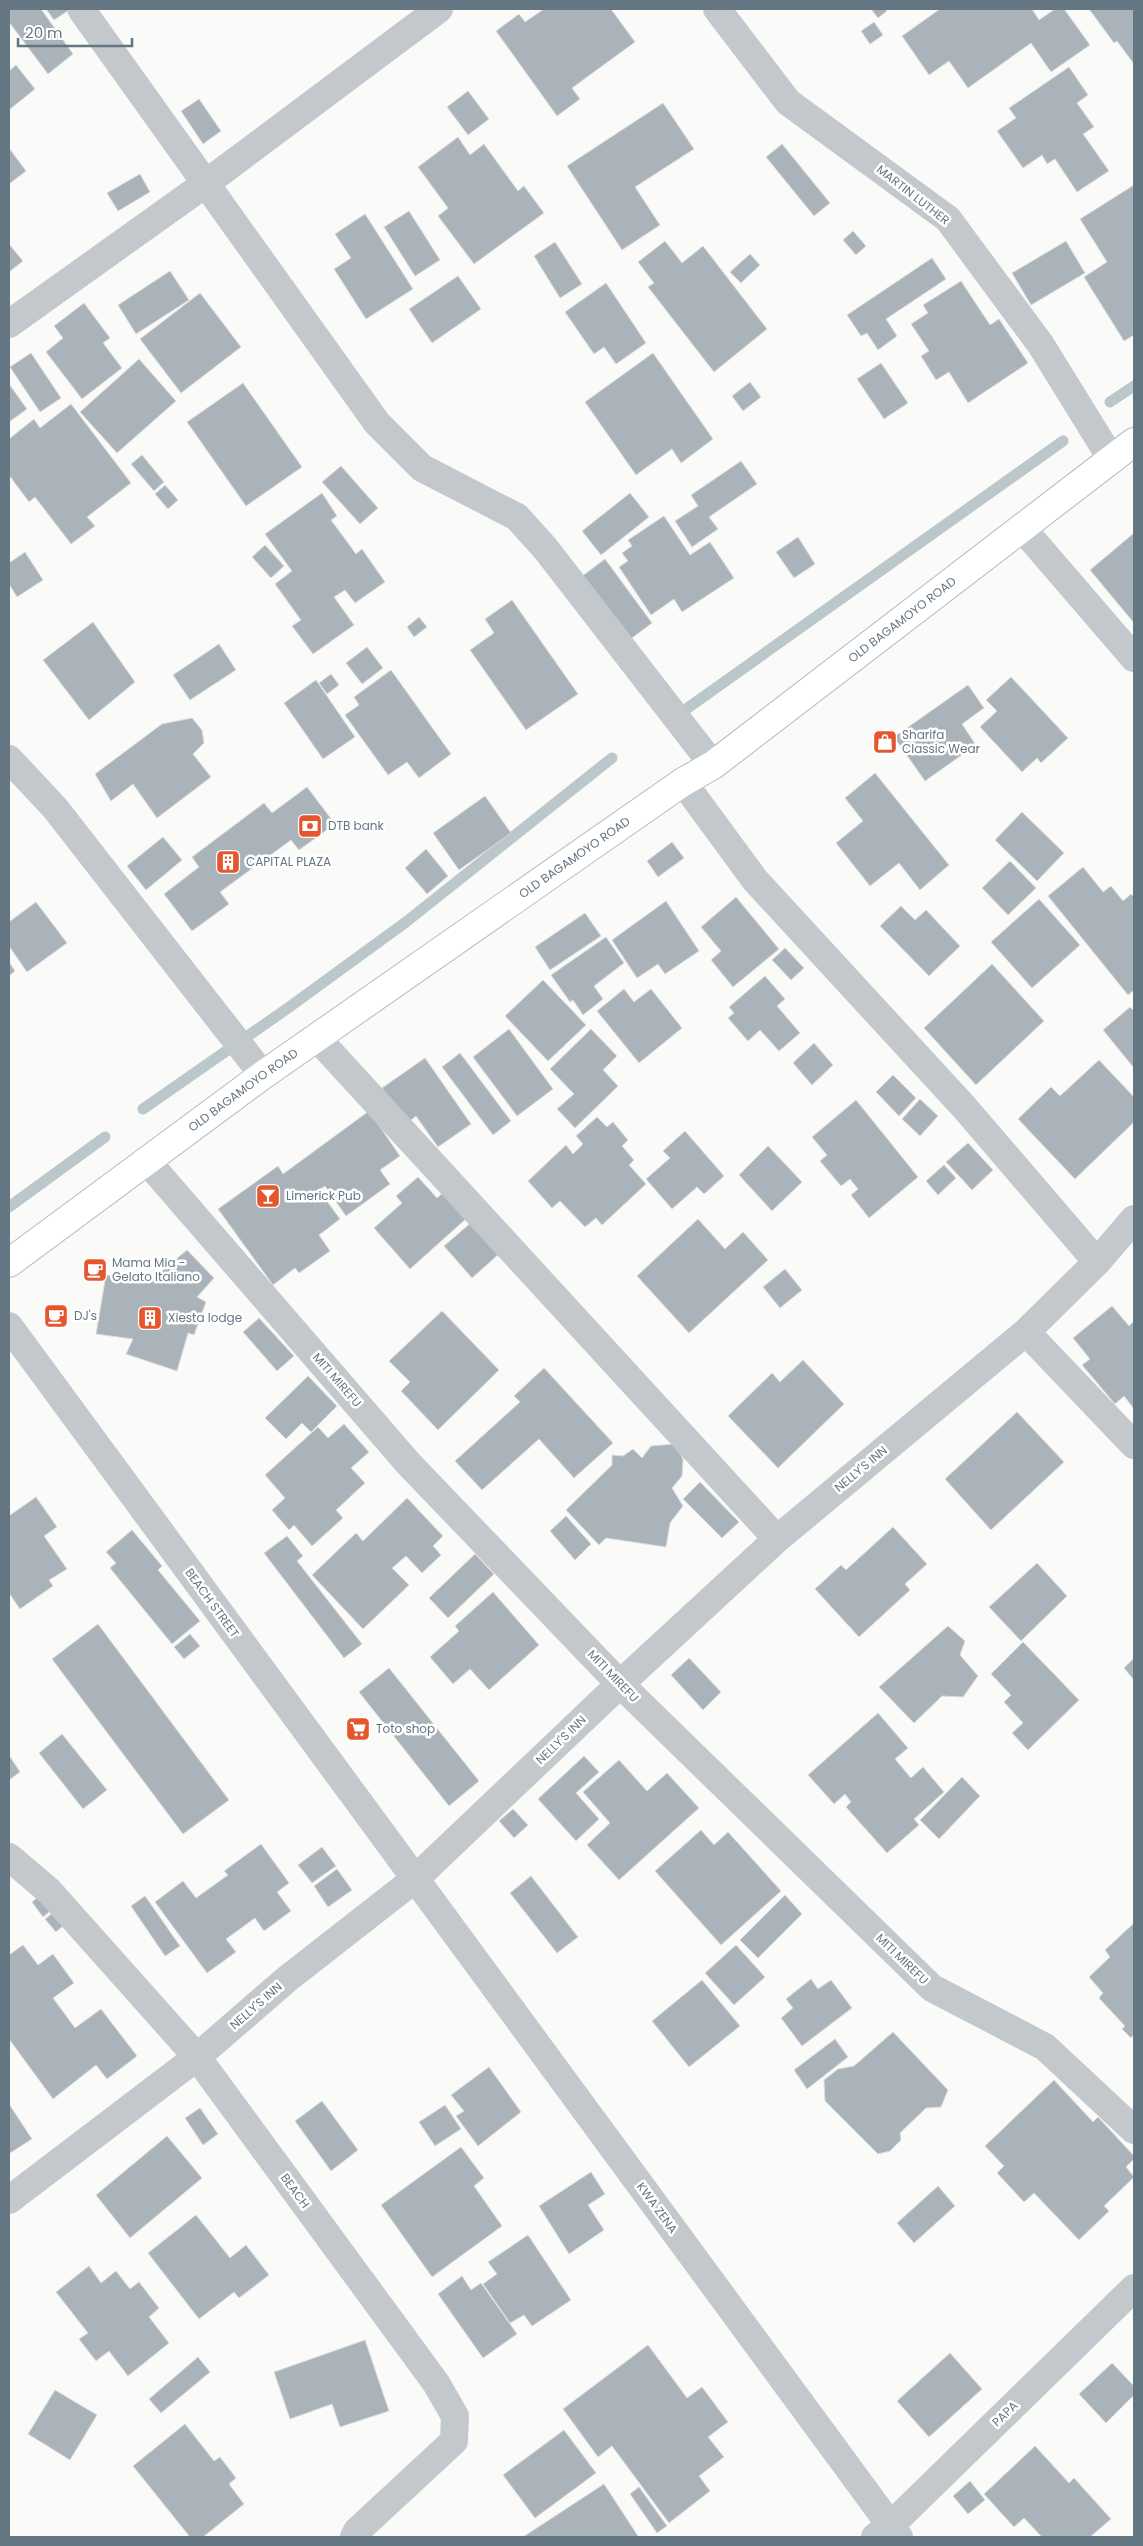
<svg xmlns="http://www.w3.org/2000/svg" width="1143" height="2546" font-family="Poppins,sans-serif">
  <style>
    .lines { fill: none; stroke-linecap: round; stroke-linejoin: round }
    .stream { stroke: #bbc7cb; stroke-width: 11 }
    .building { fill: #aab3b9; stroke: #dcdcda }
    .primary-casing { stroke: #b5babe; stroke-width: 30 }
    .minor { stroke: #c3c8cc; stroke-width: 28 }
    .primary { stroke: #fff; stroke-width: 28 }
    .labels { text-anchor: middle; stroke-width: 5; stroke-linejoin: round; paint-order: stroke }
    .street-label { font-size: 12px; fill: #657683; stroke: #fff }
    .poi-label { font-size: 12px; fill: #657683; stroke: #fff; text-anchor: start }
  </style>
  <rect width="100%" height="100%" fill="#fafaf8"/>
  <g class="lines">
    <!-- stream -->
    <path class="stream" d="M1110,402L1134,386
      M675,717L1063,441
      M143,1109L288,1008L406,922L612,758
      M9,1207L105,1137"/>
  </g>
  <!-- building -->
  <path class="building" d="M9,9H41L73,54L48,74L9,22Z
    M46,9H69V10L54,20Z
    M544,9H611L635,42L572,88L580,99L557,116L496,31L519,14L525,22Z
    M871,9H885L887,11L878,18Z
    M940,9H1032L1039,20L1055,9H1064L1090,45L1051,72L1031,43L968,88L949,61L929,75L902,36Z
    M1089,9H1134V64L1117,41L1114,43Z
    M874,22L883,35L870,44L861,31Z
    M16,65L35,89L9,110V71Z
    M1069,67L1088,95L1077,103L1094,127L1083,134L1109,171L1077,192L1055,159L1047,164L1042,155L1023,168L997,131L1016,118L1009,108Z
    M468,91L489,119L468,135L447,107Z
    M199,99L221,131L203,144L181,111Z
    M663,103L694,149L635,187L660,225L622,250L567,166Z
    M458,137L470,155L484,144L518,191L524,186L544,213L474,264L438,216L448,208L418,167Z
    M782,144L830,203L814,216L766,157Z
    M9,148L26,171L9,184Z
    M140,174L150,192L118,211L107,193Z
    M1134,185V335L1124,341L1084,277L1107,262L1080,219Z
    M409,211L440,260L415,276L384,227Z
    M365,214L413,289L366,319L334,269L351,258L335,234Z
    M853,231L866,246L856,255L843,240Z
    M665,241L682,263L703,246L767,329L714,372L648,287L654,283L638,262Z
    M1066,241L1085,273L1031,305L1012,273Z
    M555,242L582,284L560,298L534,256Z
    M9,244L23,261L9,272Z
    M750,254L760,265L741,283L730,272Z
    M932,258L946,279L886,319L897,336L878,350L867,333L861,336L847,315Z
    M170,271L189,300L136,334L118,305Z
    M458,276L481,309L432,343L409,309Z
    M961,281L990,325L999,319L1028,363L968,403L949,372L936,380L921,356L929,351L911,324L928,313L923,305Z
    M606,283L646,343L616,364L604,347L594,354L565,312Z
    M200,293L241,347L181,393L140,339Z
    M84,303L110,338L103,343L122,368L82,399L46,352L63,338L54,326Z
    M31,353L61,398L40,412L10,367Z
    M653,353L713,439L681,463L672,449L636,475L585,402Z
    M139,359L176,401L117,453L80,412Z
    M881,363L908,403L884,419L857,379Z
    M750,382L761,397L743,411L732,396Z
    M243,383L302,467L246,506L187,422Z
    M9,384L27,409L9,422Z
    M71,404L131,483L87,517L95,526L71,544L35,497L29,502L9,475V439L34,419L40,428Z
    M142,455L164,482L154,491L131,464Z
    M741,461L757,484L709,517L718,529L692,547L675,521L698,506L691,495Z
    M341,466L378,508L360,524L322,482Z
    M165,485L178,500L168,509L155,494Z
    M322,493L337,516L331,520L356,554L362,549L385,582L355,603L345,590L334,597L354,625L313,654L292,626L301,620L275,584L292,571L265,534Z
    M630,493L649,517L601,555L582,531Z
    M664,516L690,555L710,542L734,578L682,612L674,599L651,615L619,567L628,561L622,553L632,546L628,540Z
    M1134,533V623L1090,570Z
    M798,537L815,564L794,578L776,552Z
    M265,545L284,566L271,578L252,557Z
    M25,552L43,580L17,597L9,584V563Z
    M605,559L652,623L628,641L581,577Z
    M512,600L578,694L526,730L470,650L494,633L485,619Z
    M419,617L427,627L414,637L407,627Z
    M93,622L135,682L89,720L43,660Z
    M219,644L236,670L190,700L173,675Z
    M367,647L383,668L362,684L346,663Z
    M391,670L451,754L419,778L407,762L388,775L345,715L359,705L354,697Z
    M331,674L339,685L327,694L319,683Z
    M1011,677L1068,738L1041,763L1037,758L1022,772L980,727L997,711L986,700Z
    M316,680L355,737L323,759L284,703Z
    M968,685L984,708L962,724L976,745L925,781L894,737Z
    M192,718L202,730L204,743L193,754L211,777L157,818L133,784L111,801L95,774L162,724Z
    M875,773L949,865L920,890L899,863L870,886L836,843L863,821L845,798Z
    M307,787L335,824L299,850L291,840L220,892L229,904L192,931L164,894L199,867L192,857L264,803L272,813Z
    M485,796L511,833L459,870L433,833Z
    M1022,812L1064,853L1037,881L995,840Z
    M163,837L182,860L146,890L127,866Z
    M672,842L684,858L658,877L647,861Z
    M426,849L448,876L427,894L405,868Z
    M1010,861L1036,888L1008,915L982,888Z
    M1083,867L1103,892L1111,886L1123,901L1131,894L1134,897V990L1128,995L1048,896Z
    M736,897L779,949L733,987L711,960L721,951L701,927Z
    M1039,899L1080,945L1032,988L991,942Z
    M666,901L699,951L665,974L658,964L637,978L612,940Z
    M36,902L67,943L27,972L9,946V922Z
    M901,906L915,920L926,910L960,946L929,976L880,926Z
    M585,913L601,936L550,970L535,947Z
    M606,937L624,963L594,986L603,999L583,1015L573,1000L570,1002L551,975Z
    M785,948L804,968L791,980L772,960Z
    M9,962L15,971L9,976Z
    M992,964L1044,1021L976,1085L924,1028Z
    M765,976L785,999L777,1006L800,1033L779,1051L760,1030L748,1041L728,1018L734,1013L729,1007Z
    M543,980L586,1025L548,1061L505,1016Z
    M624,989L634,1002L651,989L682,1028L639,1063L597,1011Z
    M1130,1007L1134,1011V1068L1103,1030Z
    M509,1029L553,1089L517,1116L473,1057Z
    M591,1029L617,1056L603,1070L618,1086L575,1128L557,1109L574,1094L550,1069Z
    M814,1043L833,1065L812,1085L793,1063Z
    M460,1053L511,1121L493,1135L442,1067Z
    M425,1058L471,1124L438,1147L416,1116L406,1124L382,1088Z
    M1099,1060L1134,1097V1122L1075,1179L1018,1119L1051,1087L1060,1096Z
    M893,1075L916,1098L899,1116L876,1092Z
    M920,1099L938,1116L920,1136L902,1119Z
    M856,1100L918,1177L869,1218L851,1195L858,1189L850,1179L841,1186L820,1161L827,1155L812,1137Z
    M369,1111L400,1156L380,1170L390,1184L346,1216L325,1186L319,1190L340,1219L319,1235L330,1251L299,1273L295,1268L273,1285L218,1209L278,1166L283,1174Z
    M597,1117L607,1127L613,1122L628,1140L622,1146L634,1160L629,1165L646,1184L602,1225L596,1218L585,1227L560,1201L552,1208L528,1181L566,1145L573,1154L583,1144L576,1136Z
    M685,1131L724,1176L704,1194L697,1187L672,1209L646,1179L670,1158L663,1151Z
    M968,1143L993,1170L972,1190L946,1162Z
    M768,1146L802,1182L772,1211L739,1175Z
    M944,1165L956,1178L938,1195L926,1181Z
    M418,1177L437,1198L445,1191L468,1217L410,1269L374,1228L402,1203L396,1196Z
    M698,1219L725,1249L743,1232L768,1260L689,1333L637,1276Z
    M473,1221L500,1253L472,1278L444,1246Z
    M187,1250L214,1278L197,1297L206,1302L194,1335L188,1333L177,1371L126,1354L133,1339L96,1334L106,1275L150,1281Z
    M785,1269L802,1290L780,1308L763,1287Z
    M1112,1306L1129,1326L1134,1321V1409L1124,1396L1115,1404L1082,1365L1090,1359L1073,1338Z
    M442,1311L499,1370L438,1430L401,1391L410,1382L389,1361Z
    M259,1318L294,1356L277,1371L243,1332Z
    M803,1360L844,1404L778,1468L728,1416L772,1373L780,1382Z
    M544,1368L613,1443L574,1478L539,1439L482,1490L455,1461L520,1402L514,1396Z
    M308,1376L337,1406L311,1432L302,1423L286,1439L265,1418Z
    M1017,1412L1064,1462L991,1530L945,1479Z
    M344,1424L369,1452L351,1468L365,1483L336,1510L343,1518L312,1546L294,1525L289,1530L272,1510L285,1498L265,1475L318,1427L328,1438Z
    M674,1444L683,1459L682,1476L672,1488L683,1506L670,1523L666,1547L606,1538L599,1545L566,1510L612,1465V1455L623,1456L633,1449L642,1458L651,1446Z
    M700,1482L739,1522L722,1538L683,1499Z
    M36,1497L57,1527L44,1536L67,1569L49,1580L53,1586L20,1609L9,1593V1516Z
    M407,1498L443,1536L433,1546L441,1555L422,1573L406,1556L392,1568L409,1585L363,1629L312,1575L356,1533L363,1541Z
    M566,1516L591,1544L575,1560L550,1531Z
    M893,1527L927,1564L905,1584L910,1590L859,1637L815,1589L841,1565L846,1570Z
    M132,1530L162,1566L158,1570L200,1621L172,1644L110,1568L116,1563L106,1552Z
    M287,1536L303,1556L297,1561L362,1644L344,1658L264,1553Z
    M475,1554L494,1574L448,1618L429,1598Z
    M1037,1563L1067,1596L1021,1641L989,1607Z
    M493,1592L539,1645L489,1690L470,1669L453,1684L430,1657L459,1631L455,1626Z
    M98,1624L229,1800L183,1834L52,1659Z
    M948,1626L965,1641L960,1655L978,1676L963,1697L942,1696L914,1723L879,1687Z
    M190,1634L200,1646L184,1659L174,1647Z
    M1023,1642L1079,1700L1028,1750L1012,1733L1023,1723L1004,1702L1011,1695L991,1674Z
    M689,1658L721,1692L703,1710L671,1675Z
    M1134,1658V1680L1124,1668Z
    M389,1668L479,1781L449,1806L359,1692Z
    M878,1713L908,1748L895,1759L911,1778L923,1767L944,1792L914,1819L919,1825L887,1853L846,1807L851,1802L845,1794L834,1804L808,1775Z
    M62,1734L107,1790L83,1809L39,1753Z
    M9,1755L20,1772L9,1780Z
    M584,1756L599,1772L576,1793L599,1819L576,1841L538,1799Z
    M619,1760L647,1791L667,1773L699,1808L619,1880L587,1845L610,1823L583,1792Z
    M962,1777L980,1796L939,1839L920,1820Z
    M513,1809L528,1825L514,1838L499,1821Z
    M701,1830L714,1845L728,1832L781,1891L721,1945L655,1871Z
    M261,1844L289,1883L277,1892L291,1911L264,1931L255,1918L226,1939L236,1952L207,1973L155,1902L183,1881L196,1898L228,1875L224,1871Z
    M322,1847L336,1866L312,1883L298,1865Z
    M337,1869L352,1890L328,1907L314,1886Z
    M531,1876L578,1937L557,1953L510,1893Z
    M43,1893L54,1908L43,1917L32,1902Z
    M785,1895L802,1914L758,1958L740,1940Z
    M145,1896L180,1946L165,1956L131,1906Z
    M54,1912L64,1925L56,1932L45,1919Z
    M1134,1923V2034L1131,2038L1122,2029L1125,2026L1099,1998L1103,1993L1089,1977L1110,1957L1105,1950Z
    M23,1945L38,1965L53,1954L74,1983L53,1998L75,2028L101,2009L137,2056L107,2079L96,2065L53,2099L9,2039V1955Z
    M736,1945L765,1977L734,2005L705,1973Z
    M811,1979L818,1989L831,1980L852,2008L802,2046L781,2018L793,2008L786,1999Z
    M702,1980L740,2026L689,2067L652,2021Z
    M893,2032L948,2090L941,2107L926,2108L900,2133L901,2140L890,2151L878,2154L825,2101L824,2080L838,2069L854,2066Z
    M835,2039L848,2057L807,2089L794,2070Z
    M489,2067L521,2112L478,2146L456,2116L464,2111L451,2095Z
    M1054,2080L1093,2122L1098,2117L1134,2156V2159L1126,2167L1134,2177L1104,2206L1109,2211L1079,2240L1034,2193L1024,2202L997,2173L1004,2166L985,2146Z
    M322,2101L358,2150L331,2171L295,2121Z
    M9,2104L32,2139L10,2153L9,2151Z
    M445,2105L461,2129L435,2146L419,2122Z
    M200,2108L218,2134L203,2145L185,2118Z
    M167,2136L202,2178L130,2238L96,2195Z
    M461,2147L484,2178L474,2186L502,2226L432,2277L381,2205Z
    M591,2172L605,2194L588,2205L604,2230L569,2254L539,2206Z
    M938,2186L955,2206L914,2243L897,2223Z
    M196,2215L230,2258L246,2245L269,2275L239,2298L234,2292L199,2319L148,2253Z
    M528,2235L571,2300L532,2326L524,2315L510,2323L483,2284L497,2274L488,2262Z
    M89,2266L101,2283L116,2271L130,2289L139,2282L159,2308L149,2317L169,2343L128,2376L109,2351L96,2361L79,2339L88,2333L56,2292Z
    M462,2276L471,2290L481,2283L517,2334L483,2358L438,2294Z
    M365,2340L389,2411L340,2427L332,2404L290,2419L274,2372Z
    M648,2345L687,2398L702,2387L728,2422L708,2437L724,2457L699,2476L710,2491L669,2523L612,2446L598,2457L563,2409Z
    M950,2353L982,2389L929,2437L897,2401Z
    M198,2357L210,2372L161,2413L149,2399Z
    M1112,2363L1134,2386V2395L1106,2423L1079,2394Z
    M55,2390L97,2415L70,2460L28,2434Z
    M185,2424L214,2461L220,2457L236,2478L229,2484L244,2504L203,2537H190L133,2466Z
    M564,2430L596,2473L535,2518L503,2475Z
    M1035,2446L1069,2483L1074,2478L1111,2519L1090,2537H1042L1024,2518L1014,2527L984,2494Z
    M970,2481L985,2500L968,2514L953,2496Z
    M604,2484L638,2536L636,2537H523Z
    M639,2487L667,2526L657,2533L630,2494Z"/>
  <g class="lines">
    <defs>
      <g id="primary">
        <path id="s1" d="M9,1263L263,1075L683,782L713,765L1134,442"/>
      </g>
    </defs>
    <!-- primary casing -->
    <use href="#primary" class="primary-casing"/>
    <!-- minor -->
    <path class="minor" d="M81,9L377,423L422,468L517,517L545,548L713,765
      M717,9L788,102L948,219L1041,345L1112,460
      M9,324L205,184L439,9
      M1022,528L1134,658
      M9,759L55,808L263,1075
      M683,782L755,880L964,1107L1097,1262
      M317,1038L777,1539
      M146,1160L408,1463L620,1684L932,1988L1045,2047L1134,2130
      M9,1326L899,2537
      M1026,1332L1134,1445
      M9,1857L49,1891L197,2057L436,2383L455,2416L454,2441L357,2531L354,2537
      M9,2200L197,2057L287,1979L415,1879L620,1684L777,1539L1026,1332L1097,1262L1134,1219
      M875,2537L891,2525L1134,2288"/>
    <!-- primary -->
    <use href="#primary" class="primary"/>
  </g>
  <!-- icons -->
  <defs>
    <symbol id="shop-square" viewBox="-11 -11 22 22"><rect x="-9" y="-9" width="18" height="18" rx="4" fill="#e4572e" stroke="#fff"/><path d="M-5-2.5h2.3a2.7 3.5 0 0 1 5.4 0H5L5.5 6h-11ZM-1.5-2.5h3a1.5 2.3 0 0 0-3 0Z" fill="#fff"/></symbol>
    <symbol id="bank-square" viewBox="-11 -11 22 22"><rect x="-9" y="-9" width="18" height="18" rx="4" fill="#e4572e" stroke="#fff"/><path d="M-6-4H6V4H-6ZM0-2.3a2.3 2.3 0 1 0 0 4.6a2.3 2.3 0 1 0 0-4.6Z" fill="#fff"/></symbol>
    <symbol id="building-square" viewBox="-11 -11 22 22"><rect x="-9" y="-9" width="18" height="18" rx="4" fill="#e4572e" stroke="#fff"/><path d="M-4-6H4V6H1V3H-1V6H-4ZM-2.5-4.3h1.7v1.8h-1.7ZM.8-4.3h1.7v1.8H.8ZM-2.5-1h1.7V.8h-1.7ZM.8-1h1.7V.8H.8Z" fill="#fff"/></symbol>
    <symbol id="bar-square" viewBox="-11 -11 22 22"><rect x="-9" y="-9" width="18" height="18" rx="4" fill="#e4572e" stroke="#fff"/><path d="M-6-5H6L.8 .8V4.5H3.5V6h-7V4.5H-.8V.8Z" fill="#fff"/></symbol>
    <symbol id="cafe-square" viewBox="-11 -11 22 22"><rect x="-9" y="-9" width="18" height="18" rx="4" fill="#e4572e" stroke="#fff"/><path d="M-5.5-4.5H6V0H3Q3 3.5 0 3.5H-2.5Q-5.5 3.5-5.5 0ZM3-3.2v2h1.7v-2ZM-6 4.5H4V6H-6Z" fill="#fff"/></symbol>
    <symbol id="supermarket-square" viewBox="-11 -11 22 22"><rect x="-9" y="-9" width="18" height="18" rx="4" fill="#e4572e" stroke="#fff"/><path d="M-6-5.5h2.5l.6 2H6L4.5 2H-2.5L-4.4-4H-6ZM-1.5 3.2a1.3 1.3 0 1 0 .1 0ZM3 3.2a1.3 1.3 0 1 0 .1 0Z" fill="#fff"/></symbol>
  </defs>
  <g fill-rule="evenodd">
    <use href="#shop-square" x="871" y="728" width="28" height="28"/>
    <use href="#bank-square" x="296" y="812" width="28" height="28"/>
    <use href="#building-square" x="214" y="848" width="28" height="28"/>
    <use href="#bar-square" x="254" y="1182" width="28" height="28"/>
    <use href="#cafe-square" x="81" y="1256" width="28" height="28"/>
    <use href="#cafe-square" x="42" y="1302" width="28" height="28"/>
    <use href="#building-square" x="136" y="1304" width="28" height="28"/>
    <use href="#supermarket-square" x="344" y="1715" width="28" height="28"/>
  </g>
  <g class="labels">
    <!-- street labels -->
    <g class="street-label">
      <text transform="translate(913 195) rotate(38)" y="4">MARTIN LUTHER</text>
      <text dy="4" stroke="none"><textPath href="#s1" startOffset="1101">OLD BAGAMOYO ROAD</textPath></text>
      <text dy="4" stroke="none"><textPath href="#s1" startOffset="696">OLD BAGAMOYO ROAD</textPath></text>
      <text dy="4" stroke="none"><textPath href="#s1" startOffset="291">OLD BAGAMOYO ROAD</textPath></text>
      <text transform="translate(337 1380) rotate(49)" y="4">MITI MIREFU</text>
      <text transform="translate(861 1469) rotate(-40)" y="4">NELLY'S INN</text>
      <text transform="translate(212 1603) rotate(54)" y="4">BEACH STREET</text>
      <text transform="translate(613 1676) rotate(46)" y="4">MITI MIREFU</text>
      <text transform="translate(561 1740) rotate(-44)" y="4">NELLY'S INN</text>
      <text transform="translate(902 1959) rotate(44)" y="4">MITI MIREFU</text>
      <text transform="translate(256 2006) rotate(-41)" y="4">NELLY'S INN</text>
      <text transform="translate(295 2191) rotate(54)" y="4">BEACH</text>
      <text transform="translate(657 2208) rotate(54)" y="4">KWA ZENA</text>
      <text transform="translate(1005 2414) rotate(-44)" y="4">PAPA</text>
    </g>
    <!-- poi labels -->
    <g class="poi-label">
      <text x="902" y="739">Sharifa<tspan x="902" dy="14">Classic Wear</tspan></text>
      <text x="328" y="830">DTB bank</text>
      <text x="246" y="866">CAPITAL PLAZA</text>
      <text x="286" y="1200">Limerick Pub</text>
      <text x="112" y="1267">Mama Mia -<tspan x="112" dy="14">Gelato Italiano</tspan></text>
      <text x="74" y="1320">DJ's</text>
      <text x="168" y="1322">Xiesta lodge</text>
      <text x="376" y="1733">Toto shop</text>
    </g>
  </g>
  <!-- border -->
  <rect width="1143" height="2546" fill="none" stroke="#657683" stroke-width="20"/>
  <!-- scale -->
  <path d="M18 38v8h114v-8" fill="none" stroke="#657683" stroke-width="2.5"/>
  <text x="25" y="38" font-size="15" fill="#657683" stroke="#ffffff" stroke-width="4" paint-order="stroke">20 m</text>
</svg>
